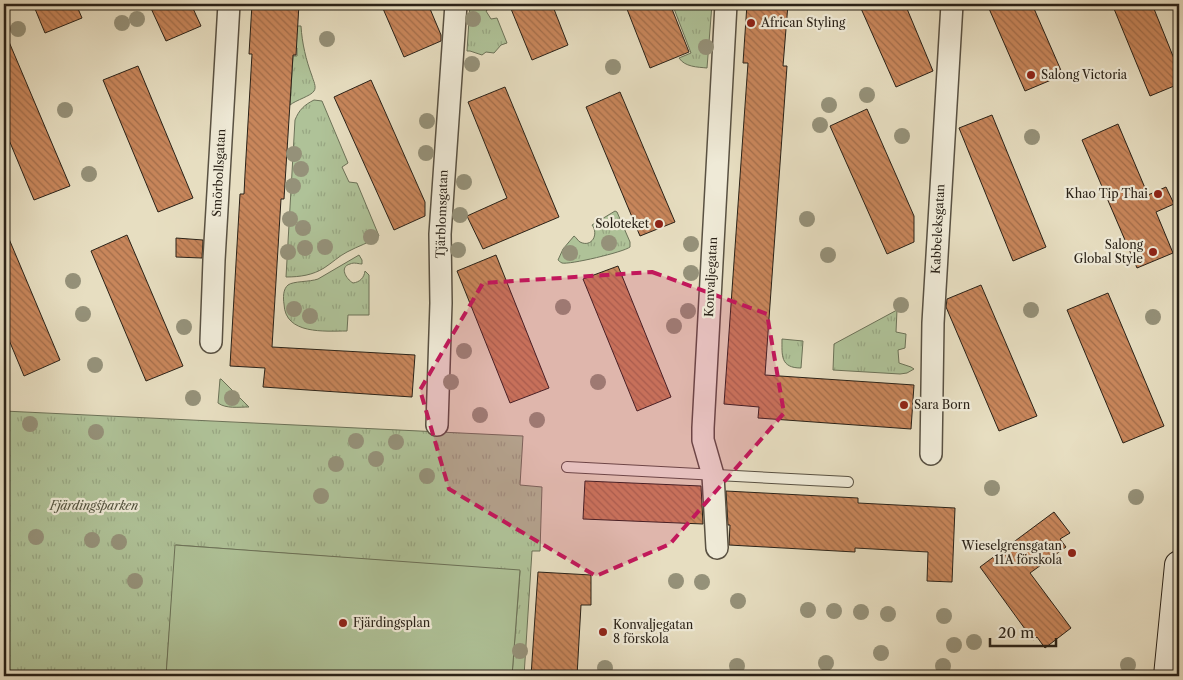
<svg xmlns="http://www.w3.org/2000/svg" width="1183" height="680" font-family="'Libre Caslon Text',serif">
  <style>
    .grass { fill: url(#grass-tufts); stroke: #6c7258 }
    .pitch { fill: #afc298; stroke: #6c7258 }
    .building { fill: url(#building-back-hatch); stroke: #2a2218 }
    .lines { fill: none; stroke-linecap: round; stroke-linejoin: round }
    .lane-casing { stroke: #595142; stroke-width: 12 }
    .street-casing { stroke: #595142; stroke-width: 24 }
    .secondary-casing { stroke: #2a2218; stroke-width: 30 }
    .lane { stroke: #efead7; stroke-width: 10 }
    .street { stroke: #efead7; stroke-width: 21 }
    .secondary { stroke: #efead7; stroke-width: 28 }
    .tree { fill: #959179 }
    .marked { fill: #c2185b; fill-opacity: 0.2; stroke: #c2185b; stroke-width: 4; stroke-dasharray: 10 6; stroke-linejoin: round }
    .poi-dot { fill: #8f2418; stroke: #efead7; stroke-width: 2 }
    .labels { text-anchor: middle; stroke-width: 4.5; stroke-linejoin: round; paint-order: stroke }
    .poi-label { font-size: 12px; fill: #2a2218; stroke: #efead7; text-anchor: start }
    .street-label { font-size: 12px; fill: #2a2218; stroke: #efead7 }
    .park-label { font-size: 12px; font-style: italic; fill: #52523e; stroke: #efead7 }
  </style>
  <defs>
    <pattern id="grass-tufts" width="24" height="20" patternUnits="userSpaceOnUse" patternTransform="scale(1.25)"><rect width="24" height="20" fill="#afc298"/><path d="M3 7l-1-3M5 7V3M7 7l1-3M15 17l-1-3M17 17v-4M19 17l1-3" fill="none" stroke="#97a682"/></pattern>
    <pattern id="building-back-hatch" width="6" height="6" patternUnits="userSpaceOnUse" patternTransform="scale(1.25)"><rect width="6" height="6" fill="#c8865b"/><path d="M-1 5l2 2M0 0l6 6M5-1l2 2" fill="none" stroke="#a36d4a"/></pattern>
  </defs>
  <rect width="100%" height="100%" fill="#e7dec1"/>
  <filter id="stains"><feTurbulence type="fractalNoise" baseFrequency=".004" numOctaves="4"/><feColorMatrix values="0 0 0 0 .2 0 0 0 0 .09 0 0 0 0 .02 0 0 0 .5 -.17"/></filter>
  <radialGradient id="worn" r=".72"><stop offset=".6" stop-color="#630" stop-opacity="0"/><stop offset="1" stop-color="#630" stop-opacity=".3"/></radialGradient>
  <!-- grass -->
  <path class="grass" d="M470,4H491L492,6L486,11L491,19L497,18L507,43L501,45L494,53L486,52L482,55L470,51H467Z
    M679,4H712L707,68C697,67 685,67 679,58L691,53L673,6Z
    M292,26H301C302,43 306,60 312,76C313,80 317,87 314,91C311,96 296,100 290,105L293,56H297V48L290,47Z
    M314,100L322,101L348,163L342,167L349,182L357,183L379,236C369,243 358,246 347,252C339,256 332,263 324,268C313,275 300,277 286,277L295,120C299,110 304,105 314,100Z
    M615,211L617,212L630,242V247C624,252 569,265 562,263C560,262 559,261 558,260L563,249L574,236C576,237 578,241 580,242C592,248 599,234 592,225Z
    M359,255L362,260V264C359,264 354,262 350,264C339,267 346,279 353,283C360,282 364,278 365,271L369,275V315H348L347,331C325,331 285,335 284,304C283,298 283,289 288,285C293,281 310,282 318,279Z
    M897,310L896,332L906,334L905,348L898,350L899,363L911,367L914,369L907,373L900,374L833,370L834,344Z
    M782,339L803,341L801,368C780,368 782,355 782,339Z
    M220,379H221L249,407C239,407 226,409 218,403Z
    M4,411L523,436L520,485L542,487L540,551H532L524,676H512L520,571L176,545L166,676H4Z"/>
  <!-- pitch -->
  <path class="pitch" d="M175,545L520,570L512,676H166Z"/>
  <!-- building -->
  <path class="building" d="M33,4H76L82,18L45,33Z
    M149,4H191L201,26L166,41Z
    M252,4H299L296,55H293L284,199H281L272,347L415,355L412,397L263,387L265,368L230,366L240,194H244L245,174L252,54H249Z
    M381,4H428L441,35V41L404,57Z
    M509,4H552L568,45L532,60Z
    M625,4H670L689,52L650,68Z
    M747,4H788L783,66H787L765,375L914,385L911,429L758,418L759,407L724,404L748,63H743Z
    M859,4H905L933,71L896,87Z
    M987,4H1032L1063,75L1025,91Z
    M1112,4H1152L1179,71V84L1150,96Z
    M4,30L70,186L34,200L4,128Z
    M138,66L193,198L158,212L103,80Z
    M371,80L425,202V216L394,230L334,97Z
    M505,87L559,217L483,249L467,216L507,198L468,102Z
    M620,92L675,222L640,236L586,107Z
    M867,109L914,216V242L887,254L830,126Z
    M992,115L1046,247L1013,261L959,128Z
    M1118,124L1148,195L1166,187L1174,204L1156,212L1173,253L1137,268L1082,140Z
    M4,227L60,360L24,376L4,328Z
    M127,235L183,366L146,381L91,251Z
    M176,238L203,240L202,258L176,257Z
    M496,255L549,388L510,403L457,271Z
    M618,266L671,397L637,411L583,279Z
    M981,285L1037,416L999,431L946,307L947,299Z
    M1108,293L1164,426L1123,443L1067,310Z
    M585,481L701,486L703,524L583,519Z
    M726,491L858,498V503L955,508L952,582L927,581L928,552L855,548V552L729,545L730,525H728Z
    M1054,512L1070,533L1060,539L1066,547L1030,573L1071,628L1045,648L1037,637L1033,640L980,567Z
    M538,572L591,575V605H581L577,676H531Z"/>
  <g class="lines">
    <defs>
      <path id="lane" d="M567,467L848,482"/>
      <path id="street" d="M211,342L214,260L229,4
        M437,425L441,303L440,234L456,4
        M931,454L933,323L952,4
        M717,548L713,475L703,440V428L726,4"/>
      <path id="secondary" d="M1168,676L1179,565"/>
    </defs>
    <!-- lane casing -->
    <use href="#lane" class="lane-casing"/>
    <!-- street casing -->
    <use href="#street" class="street-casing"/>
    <!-- secondary casing -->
    <use href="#secondary" class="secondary-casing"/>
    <!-- lane -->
    <use href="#lane" class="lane"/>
    <!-- street -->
    <use href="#street" class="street"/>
    <!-- secondary -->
    <use href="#secondary" class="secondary"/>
  </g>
  <!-- trees -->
  <g class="tree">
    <circle cx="137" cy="19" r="8"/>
    <circle cx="473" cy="19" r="8"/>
    <circle cx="122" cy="23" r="8"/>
    <circle cx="18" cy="29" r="8"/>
    <circle cx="327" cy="39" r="8"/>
    <circle cx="706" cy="47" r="8"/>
    <circle cx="472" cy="64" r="8"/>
    <circle cx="613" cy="67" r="8"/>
    <circle cx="867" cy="95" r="8"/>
    <circle cx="829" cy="105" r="8"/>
    <circle cx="65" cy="110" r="8"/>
    <circle cx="427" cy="121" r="8"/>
    <circle cx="820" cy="125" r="8"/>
    <circle cx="902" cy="136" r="8"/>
    <circle cx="1032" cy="137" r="8"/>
    <circle cx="426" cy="153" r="8"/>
    <circle cx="294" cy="154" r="8"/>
    <circle cx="301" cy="169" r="8"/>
    <circle cx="89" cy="174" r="8"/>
    <circle cx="464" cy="182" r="8"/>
    <circle cx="293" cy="186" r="8"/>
    <circle cx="460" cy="215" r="8"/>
    <circle cx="290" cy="219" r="8"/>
    <circle cx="807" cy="219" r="8"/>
    <circle cx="303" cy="228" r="8"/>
    <circle cx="371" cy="237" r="8"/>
    <circle cx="609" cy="243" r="8"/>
    <circle cx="691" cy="244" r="8"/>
    <circle cx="325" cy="247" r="8"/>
    <circle cx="305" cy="248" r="8"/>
    <circle cx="458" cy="250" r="8"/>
    <circle cx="288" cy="252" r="8"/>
    <circle cx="570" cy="253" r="8"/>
    <circle cx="828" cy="255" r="8"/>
    <circle cx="691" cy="273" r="8"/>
    <circle cx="73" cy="281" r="8"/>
    <circle cx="901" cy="305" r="8"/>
    <circle cx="563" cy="307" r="8"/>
    <circle cx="294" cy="309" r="8"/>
    <circle cx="1031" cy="310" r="8"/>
    <circle cx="688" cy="311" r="8"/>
    <circle cx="83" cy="314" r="8"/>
    <circle cx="310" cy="316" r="8"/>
    <circle cx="1153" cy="317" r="8"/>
    <circle cx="674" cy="326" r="8"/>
    <circle cx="184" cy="327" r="8"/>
    <circle cx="464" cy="351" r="8"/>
    <circle cx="95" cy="365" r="8"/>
    <circle cx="451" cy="382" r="8"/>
    <circle cx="598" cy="382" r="8"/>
    <circle cx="193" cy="398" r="8"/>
    <circle cx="232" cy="398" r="8"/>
    <circle cx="480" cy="415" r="8"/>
    <circle cx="537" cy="420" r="8"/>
    <circle cx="30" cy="424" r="8"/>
    <circle cx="96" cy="432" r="8"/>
    <circle cx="356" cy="441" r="8"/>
    <circle cx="396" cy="442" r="8"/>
    <circle cx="376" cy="459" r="8"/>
    <circle cx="336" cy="464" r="8"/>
    <circle cx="427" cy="476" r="8"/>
    <circle cx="992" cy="488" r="8"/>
    <circle cx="321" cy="496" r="8"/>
    <circle cx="1136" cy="497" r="8"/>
    <circle cx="36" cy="537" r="8"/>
    <circle cx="92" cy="540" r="8"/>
    <circle cx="119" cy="542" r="8"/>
    <circle cx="135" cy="581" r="8"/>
    <circle cx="676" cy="581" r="8"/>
    <circle cx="702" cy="582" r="8"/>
    <circle cx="738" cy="601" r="8"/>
    <circle cx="808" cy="610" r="8"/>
    <circle cx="834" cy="611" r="8"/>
    <circle cx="861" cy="612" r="8"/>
    <circle cx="888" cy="614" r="8"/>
    <circle cx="944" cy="616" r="8"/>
    <circle cx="974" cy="642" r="8"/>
    <circle cx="954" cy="645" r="8"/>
    <circle cx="520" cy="651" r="8"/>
    <circle cx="881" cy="653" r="8"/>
    <circle cx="826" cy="663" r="8"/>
    <circle cx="1128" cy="665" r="8"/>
    <circle cx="737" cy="666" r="8"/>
    <circle cx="943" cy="666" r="8"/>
    <circle cx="605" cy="668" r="8"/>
  </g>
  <!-- marked area -->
  <path class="marked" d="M652,272L767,314L784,413L670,544L596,576L449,489L420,390L483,283Z"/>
  <!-- markers -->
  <g class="poi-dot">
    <circle cx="751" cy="23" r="5"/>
    <circle cx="1031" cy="75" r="5"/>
    <circle cx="1158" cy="194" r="5"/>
    <circle cx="659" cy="224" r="5"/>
    <circle cx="1153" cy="252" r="5"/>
    <circle cx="904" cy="405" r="5"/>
    <circle cx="1072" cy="553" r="5"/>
    <circle cx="343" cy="623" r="5"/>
    <circle cx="603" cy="632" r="5"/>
  </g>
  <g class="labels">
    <!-- poi labels -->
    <g class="poi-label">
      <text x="761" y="27">African Styling</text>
      <text x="1041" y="79">Salong Victoria</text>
      <text x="1148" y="198" text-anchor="end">Khao Tip Thai</text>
      <text x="649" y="228" text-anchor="end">Soloteket</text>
      <text x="1143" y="249" text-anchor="end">Salong<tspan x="1143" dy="14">Global Style</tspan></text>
      <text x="914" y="409">Sara Born</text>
      <text x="1062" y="550" text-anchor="end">Wieselgrensgatan<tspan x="1062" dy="14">11A förskola</tspan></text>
      <text x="353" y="627">Fjärdingsplan</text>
      <text x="613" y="629">Konvaljegatan<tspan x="613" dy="14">8 förskola</tspan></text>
    </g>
    <!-- street labels -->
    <g class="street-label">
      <text transform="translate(219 173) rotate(-87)" y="4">Smörbollsgatan</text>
      <text transform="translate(442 214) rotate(-88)" y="4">Tjärblomsgatan</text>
      <text transform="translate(938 229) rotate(-87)" y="4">Kabbeleksgatan</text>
      <text transform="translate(711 277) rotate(-87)" y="4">Konvaljegatan</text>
    </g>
    <!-- park labels -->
    <g class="park-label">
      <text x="94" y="510">Fjärdingsparken</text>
    </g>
  </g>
  <!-- margin -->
  <rect width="1183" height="680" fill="none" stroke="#e7dec1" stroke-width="20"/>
  <rect x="5" y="5" width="1173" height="670" fill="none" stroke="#2a2218" stroke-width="2.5"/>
  <rect x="10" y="10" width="1163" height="660" fill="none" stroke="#2a2218"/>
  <!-- scale -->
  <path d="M990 638v8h66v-8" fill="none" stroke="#2a2218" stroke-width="2.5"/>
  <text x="998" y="638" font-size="15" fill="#2a2218" stroke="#efead7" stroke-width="4" paint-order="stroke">20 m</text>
  <rect width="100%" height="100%" filter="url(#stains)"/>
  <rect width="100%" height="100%" fill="url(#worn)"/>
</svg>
